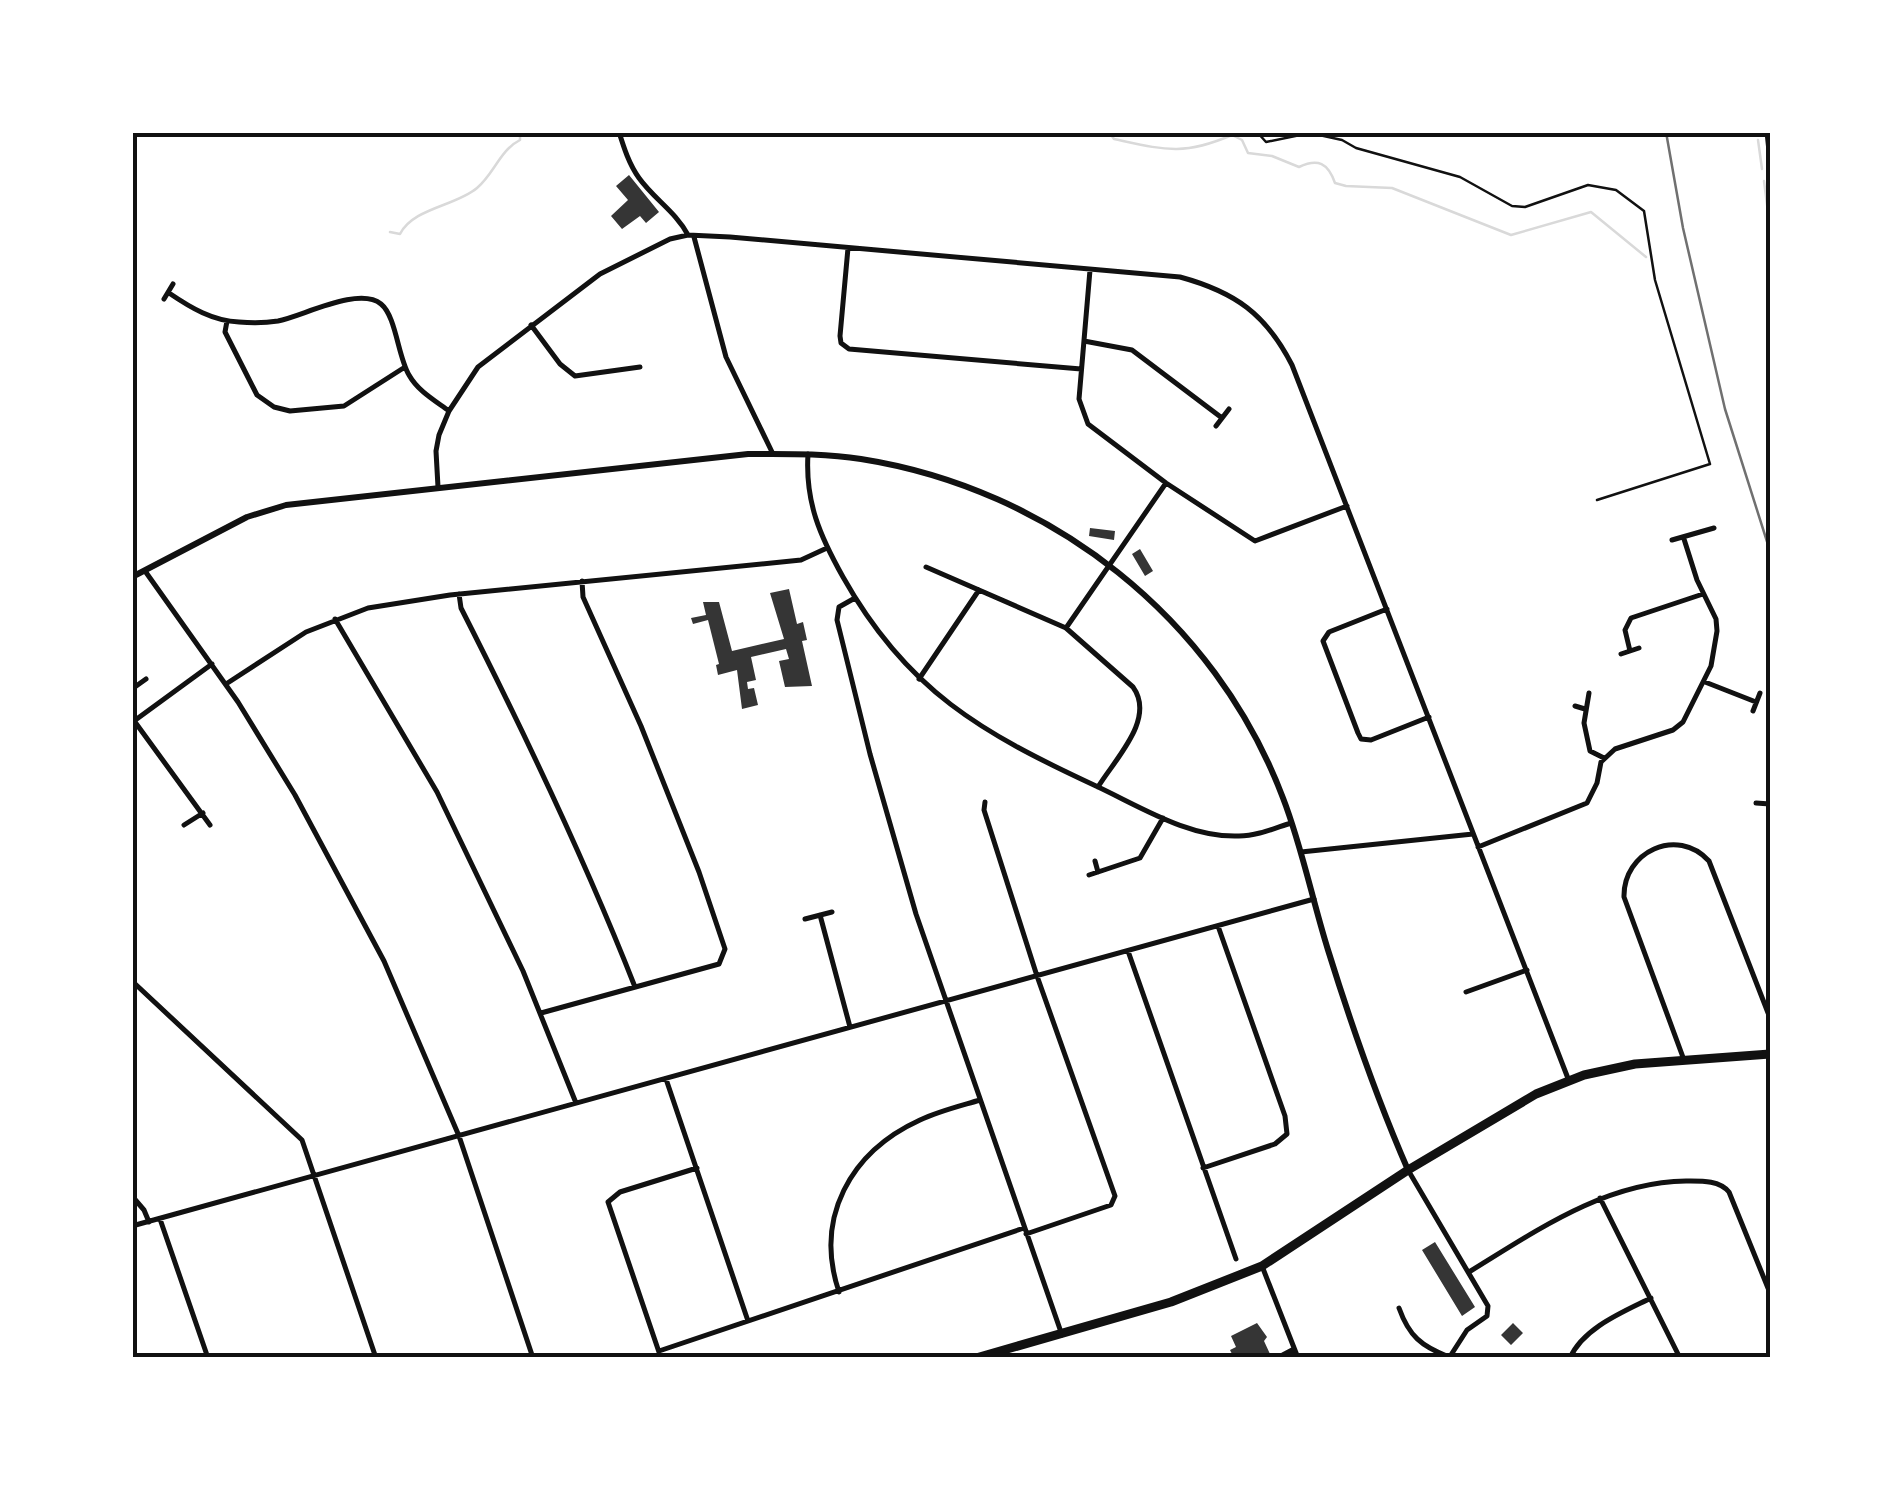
<svg xmlns="http://www.w3.org/2000/svg" width="1903" height="1490" font-family="Literata,serif">
  <style>
    .lines { fill: none; stroke-linecap: round; stroke-linejoin: round }
    .stream { stroke: #d9d9d9; stroke-width: 2.5 }
    .building { fill: #353535 }
    .path { stroke: #111; stroke-width: 2.5 }
    .minor { stroke: #111; stroke-width: 5 }
    .tertiary { stroke: #111; stroke-width: 6 }
    .trunk { stroke: #111; stroke-width: 9 }
    .rail { stroke: #707070; stroke-width: 2.5 }
    .neatline { fill: none; stroke: #111; stroke-width: 4 }
  </style>
  <rect width="100%" height="100%" fill="#fff"/>
  <g class="lines">
    <!-- stream -->
    <path class="stream" d="M1109,132L1114,139C1165,150 1183,156 1232,135L1242,140L1248,153L1272,156L1299,167C1318,158 1328,163 1335,183L1346,186L1392,188L1511,235L1591,212L1646,257
      M1758,140L1762,169
      M1764,181L1770,228
      M390,232L400,234C413,208 456,206 477,188C494,174 500,150 520,140V132"/>
  </g>
  <!-- building -->
  <path class="building" d="M629,175L659,212L646,223L640,216L622,229L611,216L628,200L616,186Z
    M1090,528L1115,531L1114,540L1089,536Z
    M1140,549L1153,571L1145,576L1132,554Z
    M789,589L797,624L803,622L807,640L802,641L812,686L785,687L779,661L789,659L786,649L751,657L756,680L747,682L748,689L754,688L758,705L742,709L737,670L718,675L716,665L719,664L708,620L693,624L691,618L706,615L703,602H719L732,651L784,639L770,593Z
    M1435,1242L1475,1307L1462,1316L1422,1250Z
    M1257,1323L1267,1337L1264,1341L1270,1354L1263,1358H1234L1230,1350L1236,1347L1231,1336Z
    M1513,1323L1523,1333L1511,1345L1501,1335Z"/>
  <g class="lines">
    <!-- path -->
    <path class="path" d="M1257,132L1266,142L1310,133L1342,140L1356,148L1460,177L1512,206L1525,207L1588,185L1616,190L1644,211L1655,280L1710,464L1597,500"/>
    <!-- minor -->
    <path class="minor" d="M619,132C624,148 629,164 639,178C654,199 676,212 688,235
      M1767,132L1770,161
      M694,237L726,357L773,454
      M848,248L840,336L841,343L849,349L1081,369
      M1090,270L1079,399L1088,424L1166,483L1255,541L1347,506
      M169,293C191,308 213,321 239,322C252,323 265,323 278,321C303,316 359,286 381,304C396,316 398,357 409,375C418,391 434,400 449,411
      M164,299L173,284
      M227,321L225,332L257,395L274,407L290,411L344,406L405,367
      M531,325L560,364L575,376L640,367
      M1084,341L1132,350L1222,418
      M1216,426L1229,409
      M808,454C805,502 820,536 843,577C907,691 982,733 1096,786C1141,807 1189,838 1239,836C1257,836 1275,828 1291,823
      M438,487L436,451L439,435L449,411L478,367L600,274L670,239L688,235L730,237L1180,277C1235,292 1266,314 1292,365L1569,1081
      M1672,540L1714,528
      M926,567L1066,628L1133,687C1156,719 1115,759 1098,787
      M145,571L238,702L295,795L384,961L459,1136L533,1358
      M459,594L461,608C524,732 584,857 635,987
      M855,598L839,607L837,620L870,754L916,914L1062,1335
      M1387,609L1329,632L1323,641L1358,733L1361,739L1371,740L1429,717
      M335,619L437,792L523,971L576,1103
      M1066,628L1166,483
      M1630,651L1625,630L1631,618L1703,594
      M1621,654L1639,648
      M919,679L979,590
      M1705,682L1756,702
      M226,684L306,632L368,608L450,595L801,560L827,548
      M132,689L146,679
      M1589,693L1584,723L1590,751L1604,758
      M1575,706L1585,709
      M1753,711L1760,693
      M134,721L212,664
      M135,722L210,825
      M985,802L984,810L1037,976L1115,1196L1111,1205L1026,1234
      M1756,803L1770,804
      M184,825L203,813
      M1478,847L1587,803L1597,783L1601,762L1615,749L1673,730L1683,722L1711,666L1717,631L1716,619L1697,580L1684,539
      M1301,852L1473,834
      M1095,861L1098,872
      M1089,875L1140,858L1163,818
      M820,915L850,1027
      M805,919L832,912
      M1128,951L1236,1259
      M132,981L302,1140L376,1358
      M1466,992L1527,970
      M541,1013L719,964L725,949L699,872L641,726L583,597L582,581
      M1684,1060L1624,897C1623,852 1677,826 1709,861L1770,1018
      M666,1079L748,1321
      M1203,1168L1275,1144L1287,1134L1285,1116L1218,926
      M1408,1170L1488,1306L1487,1316L1467,1330L1449,1358
      M132,1196L144,1210L149,1222
      M1600,1198L1680,1358
      M160,1219L208,1358
      M132,1226L1314,899
      M1262,1266L1298,1358
      M1469,1272C1536,1231 1605,1182 1686,1181C1701,1181 1719,1180 1729,1192L1770,1293
      M839,1292C814,1218 850,1152 920,1120C939,1111 960,1106 980,1100
      M1399,1308C1409,1336 1421,1346 1449,1357
      M659,1351L1024,1228
      M661,1358L608,1202L620,1192L697,1168
      M1277,1358L1294,1349
      M1570,1358C1583,1328 1623,1312 1651,1298"/>
    <!-- tertiary -->
    <path class="tertiary" d="M132,577L247,517L286,505L748,454C786,454 824,453 861,459C1051,489 1215,618 1283,798C1302,847 1312,899 1328,950C1351,1024 1377,1099 1408,1170"/>
    <!-- trunk -->
    <path class="trunk" d="M976,1358L1171,1302L1262,1266L1408,1170L1536,1094L1584,1075L1635,1064L1770,1054"/>
    <!-- rail -->
    <path class="rail" d="M1666,132L1683,228L1725,409L1770,551"/>
  </g>
  <!-- border -->
  <rect width="1903" height="1490" fill="none" stroke="#ffffff" stroke-width="270"/>
  <rect x="135" y="135" width="1633" height="1220" class="neatline"/>
</svg>
